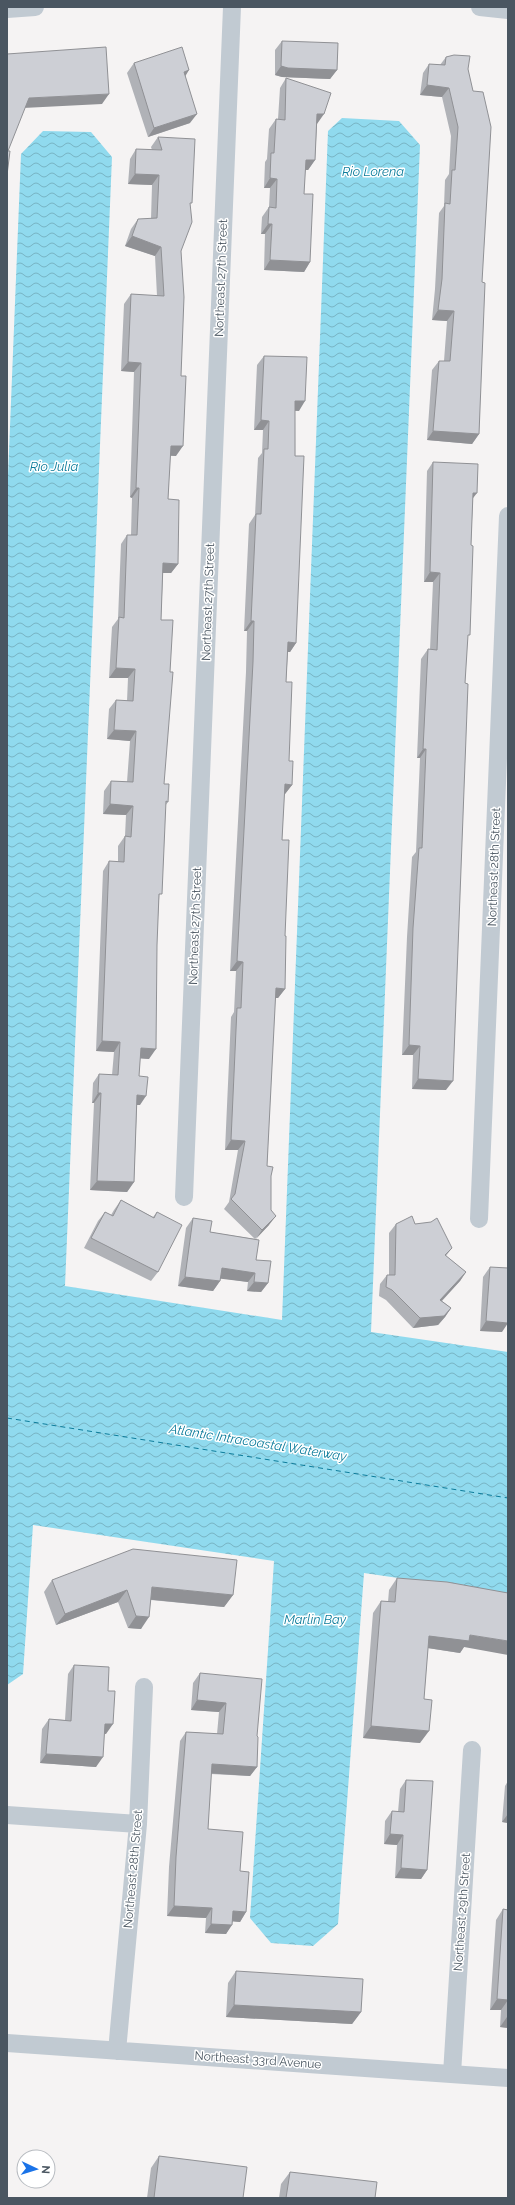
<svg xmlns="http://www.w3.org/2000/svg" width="515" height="2205" font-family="Raleway,sans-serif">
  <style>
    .water { fill: url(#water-waves) }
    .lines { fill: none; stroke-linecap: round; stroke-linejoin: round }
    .ferry { stroke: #0c7c9b; stroke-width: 1; stroke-dasharray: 5 4; stroke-linecap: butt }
    .minor { stroke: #c1cad2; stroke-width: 18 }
    .wall { fill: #b0b2b7 }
    .shaded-wall { fill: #909195 }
    .building { fill: #cdcfd5; stroke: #909195 }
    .labels { text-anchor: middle; stroke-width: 3; stroke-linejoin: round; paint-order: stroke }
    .street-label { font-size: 12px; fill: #4a5661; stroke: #fff }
    .water-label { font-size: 13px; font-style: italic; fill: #0c7c9b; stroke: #fff }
  </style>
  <defs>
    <pattern id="water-waves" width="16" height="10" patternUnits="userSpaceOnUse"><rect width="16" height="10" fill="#90daee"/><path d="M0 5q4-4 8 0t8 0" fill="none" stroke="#78b4c4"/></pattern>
  </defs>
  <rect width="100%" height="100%" fill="#f5f3f3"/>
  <!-- water -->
  <path class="water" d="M342,118L399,121L420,145L371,1332L508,1352V1594L364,1573L338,1924L313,1946L271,1943L250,1918L274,1561L33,1525L23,1674L7,1685V501L21,154L43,131L91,132L112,157L65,1286L282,1320L328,131Z"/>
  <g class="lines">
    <!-- ferry -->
    <path class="ferry" d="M7,1418L508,1498"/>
    <!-- minor -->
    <path class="minor" d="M480,7L508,10
      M7,9L35,7
      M184,1197L232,7
      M479,1219L508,516
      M7,1815L138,1824
      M7,2043L508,2078
      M117,2051L138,1824L144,1687
      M452,2074L472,1750"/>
  </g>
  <!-- wall -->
  <path class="wall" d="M282,41L337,70L330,79L282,77L275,75V50Z
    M446,57L468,69L482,282L479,434L472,444L427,440L432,370L439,361H444L447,321L432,320L435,289L439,213L444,206L445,180L449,174L451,136L442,97L420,95L423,73L429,64L440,65Z
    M134,63L185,76L190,123L148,137L127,73Z
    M286,78L317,124L315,160L308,170H305L304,194L310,262L304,272L264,270L265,234H261L262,217L269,207L270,188H264L265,162L267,159L269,129L276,119H278L280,88Z
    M158,137L190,205L181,251L176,456H170L168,499L178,564L171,573H163L161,620L164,784L168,802L165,806L149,1059L140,1058L139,1076L140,1105H137L134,1182L127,1192L90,1190L94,1103H92L93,1083L99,1074L112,1075L114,1052L96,1051L103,871L109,861L118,862V846L125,836L126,815L103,814L104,791L111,781L127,782L130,741L107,739L109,709L116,700L127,701L128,678H109L112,627L118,619L121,544L127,535H131L132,498L130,497L134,372L121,371L124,304L131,294L157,296L155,256L125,246L131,229L138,219H151L152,185L128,184L130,159L136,149L152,150L151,147Z
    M264,356L299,411H295L296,643L290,652H288L286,682L289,761L292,785L285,794H284L282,840L285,936V989L278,998H275L267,1166L271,1176L269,1225L255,1239L256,1260L268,1283L261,1292L247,1291L248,1282L220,1278V1281L213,1291L178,1286L186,1228L193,1218L210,1232L255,1239L224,1209L229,1202L238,1150H225L231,1017L234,1012L236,971H230L246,672L247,631H244L249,524L255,515L258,458L262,453L263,430H254L257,365Z
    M433,462L473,498L467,639L446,1090L412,1089L413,1055H402L407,937L412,857L416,852L420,758H417L421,659L428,649L430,650L433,582H424L427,471Z
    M121,1200L153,1217L157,1212L158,1272L151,1281L84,1248L98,1221L105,1212L111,1215L114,1210Z
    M396,1224H415L452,1248L446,1256L466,1272L460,1281L442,1301L451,1308L445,1317L438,1325L413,1328L386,1300L379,1296L380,1284L387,1275H389V1233Z
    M490,1267L502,1332L480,1331L483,1277Z
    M397,1578L464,1647L460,1653L428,1648L420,1743L363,1738L373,1613L381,1601L388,1602L389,1590Z
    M52,1580L233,1595L224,1607L151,1600L141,1629L128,1628L118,1602L56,1625L44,1592Z
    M74,1665L108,1691L106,1734H104L96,1767L40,1763L42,1729L49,1719L65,1720L68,1674Z
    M200,1673L257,1736V1767L250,1776L211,1774L208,1829L240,1871L246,1912L240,1922L233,1921L226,1934L205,1933L206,1918L167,1916L169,1867L180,1741L186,1732L217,1734L219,1712L191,1710L193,1683Z
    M406,1780L427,1870L421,1879L395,1878L397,1845L384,1844L385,1821L392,1811L398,1812L400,1789Z
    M508,1781V1823L502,1822L505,1786Z
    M503,1909L508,1910V2028L500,2027L501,2010H490L496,1920Z
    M236,1971L361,2012L352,2024L226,2017L228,1983Z
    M159,2156L243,2198H147L151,2168Z
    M290,2172L375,2198H279L281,2184Z"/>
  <!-- shaded-wall -->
  <path class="shaded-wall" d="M281,66L337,70L330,79L282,77L275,75Z
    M189,70L183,80L184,72Z
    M427,85L449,88L442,97L420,95Z
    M109,94L102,104L23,108L29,98Z
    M197,114L190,123L148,137L154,128Z
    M317,114H324L317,124H311Z
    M306,160H315L308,170H299Z
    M135,174L159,175L152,185L128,184Z
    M270,178L277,179L270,188H264Z
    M268,224H272L265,234H261Z
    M132,236L161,247L155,256L125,246Z
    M270,260L310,262L304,272L264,270Z
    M438,310L454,311L447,321L432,320Z
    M128,362L141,363L134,372L121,371Z
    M295,401H305L299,411L289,410Z
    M261,420L269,421L263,430H254Z
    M433,431L479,434L472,444L427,440Z
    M171,446H183L176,456L164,455Z
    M136,488H139L132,498L130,497Z
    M473,493H477L470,502Z
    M163,563L178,564L171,573H156Z
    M430,572L440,573L433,582H424Z
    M251,621H254L247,631H244Z
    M288,642L296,643L290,652H282Z
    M116,668L135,669L128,678H109Z
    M114,730L136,731L130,741L107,739Z
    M423,749H426L420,758H417Z
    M285,784L292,785L285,794H278Z
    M110,804L133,806L126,815L103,814Z
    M237,961L243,962L236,971H230Z
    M276,988L285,989L278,998H269Z
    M102,1041L120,1042L114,1052L96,1051Z
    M409,1045L420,1046L413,1055H402Z
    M141,1048L156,1049L149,1059L134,1058Z
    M418,1079L453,1081L446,1090L412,1089Z
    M98,1093H101L94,1103H92Z
    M137,1095L146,1096L140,1105H131Z
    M231,1140L245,1141L238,1150H225Z
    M97,1181L134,1182L127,1192L90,1190Z
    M276,1216L269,1225L255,1240L262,1230Z
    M222,1268L255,1273L248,1282L215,1278Z
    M466,1272L460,1281L434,1309L440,1300Z
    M185,1277L220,1281L213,1291L178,1286Z
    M254,1282L268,1283L261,1292L247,1291Z
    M451,1308L445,1317L438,1325L413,1328L420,1318Z
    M486,1321L508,1323L502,1332L480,1331Z
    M152,1587L233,1595L224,1607L144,1599Z
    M127,1590L118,1602L56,1625L65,1614Z
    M136,1616L149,1617L141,1629L128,1628Z
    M470,1635L508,1641V1655L464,1647L460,1653L421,1647L429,1636Z
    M197,1700L226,1703L219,1712L191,1710Z
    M105,1724H113L106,1734L98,1733Z
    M371,1726L429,1731L420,1743L363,1738Z
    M46,1754L103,1757L96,1767L40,1763Z
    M212,1764L257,1767L250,1776L205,1773Z
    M508,1814V1823L502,1822Z
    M390,1834L403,1835L397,1845L384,1844Z
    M401,1868L427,1870L421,1879L395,1878Z
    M174,1906L212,1908L206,1918L167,1916Z
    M233,1911L246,1912L240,1922L227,1921Z
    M211,1924L232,1925L226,1934L205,1933Z
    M497,1999L508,2000L501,2010H490Z
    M234,2005L361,2012L352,2024L226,2017Z
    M507,2017H508V2028L500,2027Z"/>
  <!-- building -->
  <path class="building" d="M282,41L338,43L337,70L288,68L281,66Z
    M106,47L109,94L29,98L8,151H10L7,175V54Z
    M182,47L189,70L184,72L197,114L154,128L134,63Z
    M454,55L470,56L468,69L473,91L483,92L491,127L482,282L485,283L479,434L433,431L439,361H450L454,311L438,310L442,279L445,203L450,204L452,170H455L458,127L449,88L427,85L429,64L445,65L446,57Z
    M286,78L331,93L324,114H317L315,160H306L304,194H313L310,262L270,260L272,224H268L269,207L276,208L277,179L270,178L271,153H274L276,119L285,120Z
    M158,137L195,139L192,203H190L192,222L181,251L184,297L181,376H186L183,446H171L168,499L179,500L178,564L163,563L161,620H173L170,672H173L164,784H169L168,802L166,801L162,894H159L157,945L156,1049L141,1048L139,1076L148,1077L146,1096L137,1095L134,1182L97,1181L101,1093H98L99,1074L118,1075L120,1042L102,1041L109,861L124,862L125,836L131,837L133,806L110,804L111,781L133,782L136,731L114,730L116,700L133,701L135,669L116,668L119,617L124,618L127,535H137L139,488H136L141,363L128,362L131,294L164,296L161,247L132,236L138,219L157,218L159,175L135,174L136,149L162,150Z
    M264,356L307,357L305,401H295V456H304L296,643L288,642L286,682H292L289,761H293L292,785L285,784L282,840H289L285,936H286L285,989L276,988L267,1166L273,1167L271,1176V1210L276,1216L262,1230L231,1199L235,1194L245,1141L231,1140L237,1008H241L243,962L237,961L253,662L254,621H251L256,514H261L264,449H268L269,421L261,420Z
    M433,462L478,464L477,493H473L471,545L473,546L470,635H468L465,683L468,684L453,1081L418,1079L420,1046L409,1045L413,928L419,848H422L426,749H423L428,649L437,650L440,573L430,572Z
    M121,1200L154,1218L157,1212L182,1225L158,1272L91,1238L105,1212L113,1216Z
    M412,1216L415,1224L431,1222L437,1218L452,1248L445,1255L466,1272L440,1300L451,1308L444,1316L420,1318L392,1290L386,1287L387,1275H395L396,1224Z
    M193,1218L212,1221L210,1232L259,1240L256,1260L271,1261L268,1283L254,1282L255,1273L222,1268L220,1281L185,1277Z
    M490,1267L508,1268V1323L486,1321Z
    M133,1549L237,1560L233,1595L152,1587L149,1617L136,1616L127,1590L65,1614L52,1580Z
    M397,1578L447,1582L508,1593V1641L470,1635L469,1641L429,1636L424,1699L432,1700L429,1731L371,1726L381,1601L395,1602Z
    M74,1665L109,1667L108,1691H115L113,1724H105L103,1757L46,1754L49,1719L71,1721Z
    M200,1673L262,1679L257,1736L258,1737L257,1767L212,1764L208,1829L243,1832L240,1871L249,1872L246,1912L233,1911L232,1925L211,1924L212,1908L174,1906L176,1857L186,1732L223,1734L226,1703L197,1700Z
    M406,1780L433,1781L427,1870L401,1868L403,1835L390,1834L392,1811L404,1812Z
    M503,1909L508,1910V2000L497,1999Z
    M236,1971L363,1979L361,2012L234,2005Z
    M159,2156L247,2167L243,2198H154Z
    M290,2172L377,2182L375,2198H286Z"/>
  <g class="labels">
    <!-- street labels -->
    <g class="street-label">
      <text transform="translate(221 278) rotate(-88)" y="4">Northeast 27th Street</text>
      <text transform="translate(208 602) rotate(-88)" y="4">Northeast 27th Street</text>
      <text transform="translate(494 867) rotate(-88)" y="4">Northeast 28th Street</text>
      <text transform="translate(195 926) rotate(-88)" y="4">Northeast 27th Street</text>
      <text transform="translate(133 1869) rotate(-85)" y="4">Northeast 28th Street</text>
      <text transform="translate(462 1912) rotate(-86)" y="4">Northeast 29th Street</text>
      <text transform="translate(258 2060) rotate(4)" y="4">Northeast 33rd Avenue</text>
    </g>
    <!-- water labels -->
    <g class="water-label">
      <text x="373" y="176">Rio Lorena</text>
      <text x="54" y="471">Rio Julia</text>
      <text transform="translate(258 1442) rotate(9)" y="5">Atlantic Intracoastal Waterway</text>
      <text x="315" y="1624">Marlin Bay</text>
    </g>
  </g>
  <!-- border -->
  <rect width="515" height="2205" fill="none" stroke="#4a5661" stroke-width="16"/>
  <!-- north arrow -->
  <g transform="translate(36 2169) rotate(94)"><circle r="19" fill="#ffffff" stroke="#b7bbc0"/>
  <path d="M0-3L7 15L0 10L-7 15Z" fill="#1a73e8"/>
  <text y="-6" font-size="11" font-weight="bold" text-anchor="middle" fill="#4a5661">N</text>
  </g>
</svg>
